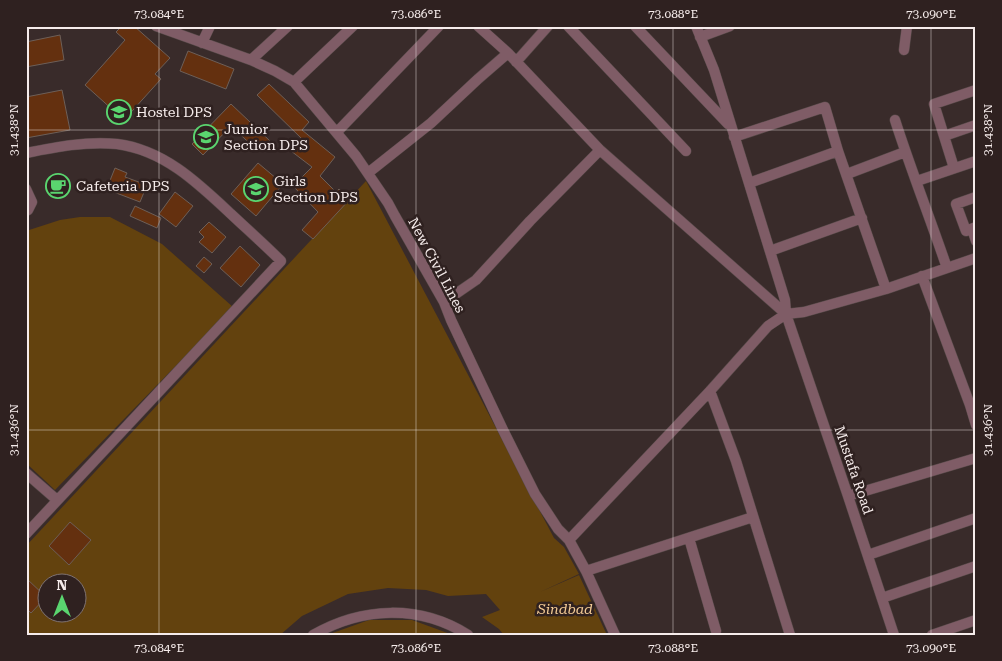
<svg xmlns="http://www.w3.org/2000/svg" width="1002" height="661" font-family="'Roboto Serif',serif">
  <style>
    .green { fill: #63420e; fill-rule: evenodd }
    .building { fill: #64300f; stroke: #6d5f58 }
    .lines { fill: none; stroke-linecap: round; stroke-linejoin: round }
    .minor-casing { stroke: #574a49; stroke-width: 11 }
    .minor { stroke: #7f5c66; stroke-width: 10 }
    .ticks { fill: none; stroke: #f6eceb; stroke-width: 1; stroke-opacity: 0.45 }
    .labels { text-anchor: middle; stroke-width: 5; stroke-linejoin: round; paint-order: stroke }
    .poi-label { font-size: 14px; fill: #f6eceb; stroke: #2f2120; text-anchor: start }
    .street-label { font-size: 14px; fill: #f6eceb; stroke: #2f2120 }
    .park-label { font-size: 14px; font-style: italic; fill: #f5cc96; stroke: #2f2120 }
    .neatline { fill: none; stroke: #f6eceb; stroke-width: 2 }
    .ticks-label { font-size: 12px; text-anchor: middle; fill: #f6eceb }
  </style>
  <rect width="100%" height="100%" fill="#392b2a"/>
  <!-- green -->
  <path class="green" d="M366,181L554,538L564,547L579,574L540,592L579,575L607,635H504L499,629L482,617L500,610L486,594L448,596L426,590L388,588L348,594L302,616L280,635H26V546ZM48,584H78V614H48Z
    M80,217H110L162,244L233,307L55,490L26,463V231L60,220Z
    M369,620H412L453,635H327Z"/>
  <!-- building -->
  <path class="building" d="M122,26H134L170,58L155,74L161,79L124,120L85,85L125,40L116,32Z
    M60,35L64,60L26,67V42Z
    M188,51L234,69L226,89L180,71Z
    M269,84L309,122L302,130L335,157L320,176L336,192L339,189L350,199L313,239L302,230L318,212L293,186L312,167L291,151L301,138L257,95Z
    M62,90L70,130L26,138V97Z
    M231,104L270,141L259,152L231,126L203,155L192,144Z
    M258,163L283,184L256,216L231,194Z
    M115,168L127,173L125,177L147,185L140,202L111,191L113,184L109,183Z
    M175,192L193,206L176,227L159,214Z
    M135,206L161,218L157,228L130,216Z
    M209,222L226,237L212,253L199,242L204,237L199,232Z
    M240,246L260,265L241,287L220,268Z
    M204,257L212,264L204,273L196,266Z
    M70,522L91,540L69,565L49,546Z
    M26,578L46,597L31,613L26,608Z"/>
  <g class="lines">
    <defs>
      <path id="minor" d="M156,26L251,60L275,71L294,82L356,156L388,203L395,216L444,302L451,320L503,430L535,494L558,529L569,540L586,571L615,635
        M478,26L508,53L600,150L786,314
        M568,26L686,151
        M635,26L728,124
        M696,26L714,70L785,300L786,314L848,496L894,635
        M700,37L730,26
        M202,43L210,26
        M904,50L907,26
        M251,60L288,26
        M516,62L548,26
        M294,82L353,26
        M895,120C911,170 930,218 947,268
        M337,132L439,26
        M944,136L976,125
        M734,137L825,107L838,151L886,289
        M26,153C56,147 86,141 117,144C164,150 198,183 231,214C248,230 265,245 281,261L26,534
        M954,168L934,104L976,90
        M368,173L431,123L478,79L508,53
        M847,174L905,152
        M917,181L976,161
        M749,183L838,151
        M26,189L32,202L28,210L26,211
        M976,197L956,204L966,231L976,227
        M972,229L976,241
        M770,251L862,218
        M922,276L970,405L976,403
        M444,302L476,280L530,221L600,150
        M710,391L736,461L790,635
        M970,405L976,425
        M26,473L57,500
        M848,496L976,458
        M689,538L716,631
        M569,540L710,391L768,326L786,314L804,312L886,289L976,258
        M868,555L976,518
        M586,571L753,517V520
        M882,598L976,566
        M313,635C362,607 419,604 468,635
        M932,635L976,620"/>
    </defs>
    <!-- minor casing -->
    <use href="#minor" class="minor-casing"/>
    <!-- minor -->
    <use href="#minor" class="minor"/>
  </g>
  <!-- ticks -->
  <path class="ticks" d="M159,26V635M416,26V635M673,26V635M931,26V635M26,130H976M26,430H976"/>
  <!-- icons -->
  <defs>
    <symbol id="school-ring" viewBox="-11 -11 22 22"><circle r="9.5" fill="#2f2120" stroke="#5ad56f" stroke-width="1.5"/><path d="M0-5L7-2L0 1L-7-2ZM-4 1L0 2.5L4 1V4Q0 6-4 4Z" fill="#5ad56f"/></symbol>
    <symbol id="cafe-ring" viewBox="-11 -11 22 22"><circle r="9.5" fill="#2f2120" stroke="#5ad56f" stroke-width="1.5"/><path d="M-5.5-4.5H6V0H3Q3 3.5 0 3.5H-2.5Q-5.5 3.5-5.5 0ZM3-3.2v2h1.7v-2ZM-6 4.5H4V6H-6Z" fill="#5ad56f"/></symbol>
  </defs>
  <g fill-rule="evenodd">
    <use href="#school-ring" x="105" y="98" width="28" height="28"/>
    <use href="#school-ring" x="192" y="123" width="28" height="28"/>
    <use href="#cafe-ring" x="44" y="172" width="28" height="28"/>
    <use href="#school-ring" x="242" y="175" width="28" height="28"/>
  </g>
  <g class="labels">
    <!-- poi labels -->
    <g class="poi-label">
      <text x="136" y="117">Hostel DPS</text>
      <text x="224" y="134">Junior<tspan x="224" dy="16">Section DPS</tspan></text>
      <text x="274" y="186">Girls<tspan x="274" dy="16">Section DPS</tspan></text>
      <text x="76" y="191">Cafeteria DPS</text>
    </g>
    <!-- street labels -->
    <g class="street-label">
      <text transform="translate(437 265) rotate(62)" y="5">New Civil Lines</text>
      <text transform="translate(854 470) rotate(71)" y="5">Mustafa Road</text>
    </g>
    <!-- park labels -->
    <g class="park-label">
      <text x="565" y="614">Sindbad</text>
    </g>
  </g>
  <!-- border -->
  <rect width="1002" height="661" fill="none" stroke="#2f2120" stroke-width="55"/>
  <!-- north arrow -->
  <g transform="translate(62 598)"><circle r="24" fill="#2f2120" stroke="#7f7271"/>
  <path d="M0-4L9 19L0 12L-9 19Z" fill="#5ad56f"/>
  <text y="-8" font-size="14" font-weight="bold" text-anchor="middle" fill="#f6eceb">N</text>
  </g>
  <rect x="28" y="28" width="946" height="606" class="neatline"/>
  <g class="ticks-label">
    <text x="159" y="18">73.084°E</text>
    <text x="416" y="18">73.086°E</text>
    <text x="673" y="18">73.088°E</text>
    <text x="931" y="18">73.090°E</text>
    <text transform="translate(14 130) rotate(-90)" y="4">31.438°N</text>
    <text transform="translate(988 130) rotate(-90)" y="4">31.438°N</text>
    <text transform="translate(14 430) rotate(-90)" y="4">31.436°N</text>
    <text transform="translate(988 430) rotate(-90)" y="4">31.436°N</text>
    <text x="159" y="652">73.084°E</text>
    <text x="416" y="652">73.086°E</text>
    <text x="673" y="652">73.088°E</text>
    <text x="931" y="652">73.090°E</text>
  </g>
</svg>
